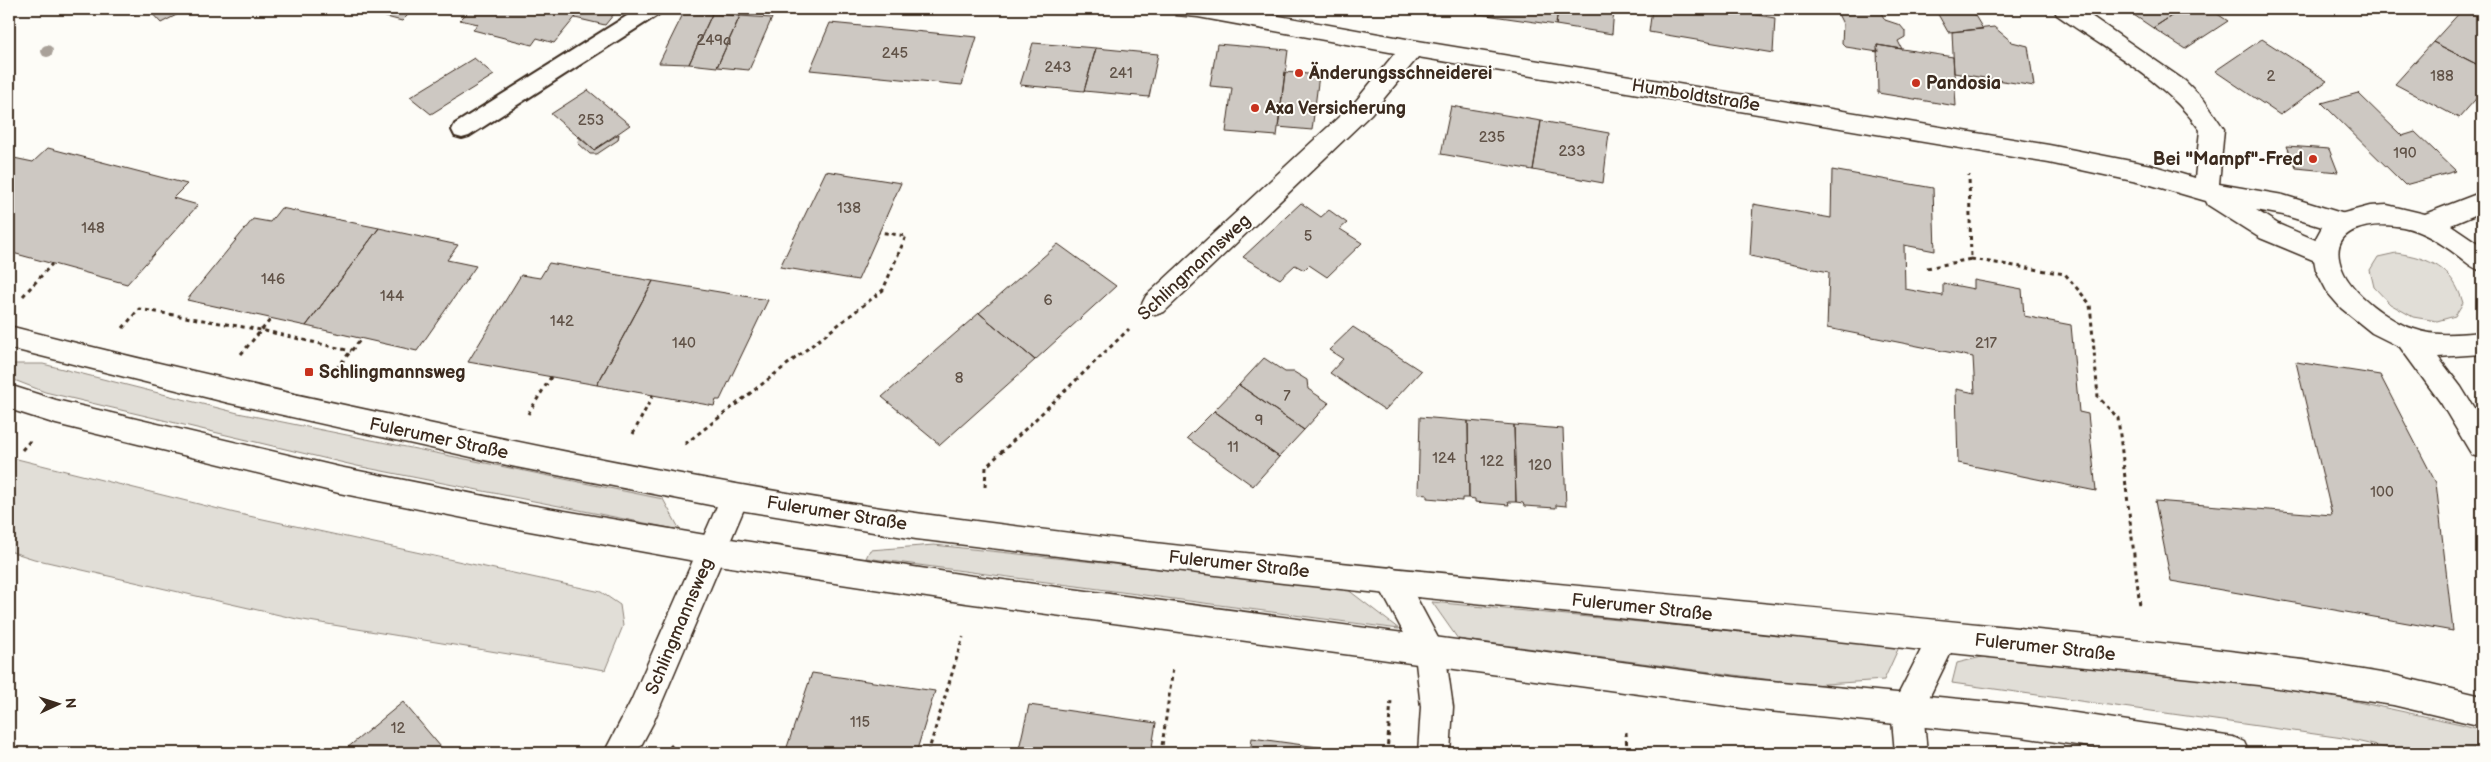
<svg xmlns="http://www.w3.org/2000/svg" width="2491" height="762" font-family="'Balsamiq Sans',sans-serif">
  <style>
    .green { fill: #e1ded7; stroke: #8e847a }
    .building { fill: #cdc8c2; stroke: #3b2a1e }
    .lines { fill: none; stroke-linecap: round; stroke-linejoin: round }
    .service-casing { stroke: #3b2a1e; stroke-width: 4 }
    .minor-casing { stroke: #3b2a1e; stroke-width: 3 }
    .tertiary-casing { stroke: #3b2a1e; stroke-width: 3 }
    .secondary-casing { stroke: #3b2a1e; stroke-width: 3 }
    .path { stroke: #3b2a1e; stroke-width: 3; stroke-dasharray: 4 4; stroke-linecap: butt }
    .service { fill: #fdfcf7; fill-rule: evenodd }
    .minor { fill: #fdfcf7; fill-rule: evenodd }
    .tertiary { fill: #fdfcf7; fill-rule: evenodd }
    .secondary { fill: #fdfcf7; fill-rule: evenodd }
    .tree { fill: #a9a199 }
    .poi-dot { fill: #c8321e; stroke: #fdfcf7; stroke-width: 2 }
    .labels { text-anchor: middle; stroke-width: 4; stroke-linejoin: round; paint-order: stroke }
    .number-label { font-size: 15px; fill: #605247 }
    .poi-label { font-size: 18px; font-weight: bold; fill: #3b2a1e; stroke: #fdfcf7; text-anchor: start }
    .street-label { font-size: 18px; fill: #3b2a1e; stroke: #fdfcf7 }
  </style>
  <rect width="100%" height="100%" fill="#fdfcf7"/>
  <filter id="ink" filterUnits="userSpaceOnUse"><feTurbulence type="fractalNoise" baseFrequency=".02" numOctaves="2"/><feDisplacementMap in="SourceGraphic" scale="10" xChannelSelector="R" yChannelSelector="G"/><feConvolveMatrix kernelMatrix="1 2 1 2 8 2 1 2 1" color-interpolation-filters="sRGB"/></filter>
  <g filter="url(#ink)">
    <!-- green -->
    <path class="green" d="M2396,253C2430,258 2453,268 2463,303L2455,316L2437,321L2413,317L2390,304L2374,287L2370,270L2378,257Z
      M9,364H43L238,413L663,499L680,530L357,466L45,392L9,378Z
      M9,457L235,513L601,592L620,605L623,626L605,670L297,619L34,559L9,551Z
      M934,545L1347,589L1399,629L866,558L870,550Z
      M1432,602L1899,647L1884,680L1811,685L1458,639Z
      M1990,655L2297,689L2461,724L2482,730V753H2408L2343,738L1952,683L1957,663Z"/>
    <!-- building -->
    <path class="building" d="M125,9H145L132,15Z
      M148,9H188L161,23Z
      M355,9H414L402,21Z
      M471,9H582L554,43L537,38L532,45L473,30L478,24L460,20Z
      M582,9H618L605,25L575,18Z
      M1472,9H1558L1556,25L1472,13Z
      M1558,9H1614L1612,34L1556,25Z
      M1652,9H1721L1775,18L1773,53L1649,32Z
      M1849,9H1879L1885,20L1900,25L1905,31V37L1898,41L1902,49L1877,45L1878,52L1846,47L1842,43L1843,24L1837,12L1850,10Z
      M1935,9H1971L1983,29L1948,32Z
      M2125,9H2182L2153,28Z
      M2182,9H2210L2228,21L2185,49L2153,28Z
      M2463,9H2482V67L2433,42Z
      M684,12L712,14L689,64L659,63Z
      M712,14L740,16L717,67L689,64Z
      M740,16L772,18L749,70L717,67Z
      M830,23L977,37L962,85L810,70Z
      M1994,27L2012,42L2028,46L2034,86L1954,73L1952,32Z
      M2262,39L2327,81L2280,115L2215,71Z
      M2433,42L2482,67V92L2459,118L2395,84Z
      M1033,43L1096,48L1084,91L1020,85Z
      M1217,44L1288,50L1277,136L1226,132L1232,88L1210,86Z
      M1877,45L1953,57L1956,106L1878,93Z
      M1096,48L1158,54L1149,97L1084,91Z
      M474,58L494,75L431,114L410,97Z
      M1285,72L1319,75L1312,130L1278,127Z
      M588,90L630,125L594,150L551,114Z
      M2358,93L2402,136L2415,132L2456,171L2405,185L2322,103Z
      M1451,106L1541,121L1533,170L1441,154Z
      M1541,121L1609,133L1603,183L1533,170Z
      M619,134L618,140L597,154H590L578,143L579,136L594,150Z
      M2287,146L2329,149L2338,172L2296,168Z
      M48,148L187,184L173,198L198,205L127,284L9,252V157L33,162Z
      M1832,170L1933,188L1935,251L1904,245L1905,289L1943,296V283L1974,289V280L2022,289L2024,316L2071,325L2079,412L2088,414L2096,491L1958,463L1956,389L1975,393L1973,357L1827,328L1829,272L1750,256L1753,204L1831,218Z
      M826,171L901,183L858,280L780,267Z
      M1301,203L1321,217L1329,210L1347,223L1340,229L1362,243L1327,277L1309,265L1304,270L1295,265L1280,279L1243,257Z
      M281,208L379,228L306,326L187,300L253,219L270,222Z
      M379,228L458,245L447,260L476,266L417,351L306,326Z
      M1058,244L1116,286L1035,360L979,313Z
      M549,263L653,281L597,385L468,362L521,275L540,278Z
      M653,281L768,300L720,400H716L714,406L597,385Z
      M979,313L1035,360L940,445L882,397Z
      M1353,327L1421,371L1385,410L1330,373L1343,359L1329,350Z
      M1264,358L1285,372H1294L1307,380L1308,389L1329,403L1304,430L1239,385Z
      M2296,362L2380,375L2436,483L2453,631L2171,581L2155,501L2332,515Z
      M1239,385L1304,430L1279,457L1214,411Z
      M1214,411L1279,457L1253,486L1187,438Z
      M1420,417L1468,421L1469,498H1462V501L1427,498V495L1418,494Z
      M1468,421L1514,425L1516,502H1508L1509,505L1475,502V499L1469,498Z
      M1514,425L1563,429L1566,506L1556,505V508L1524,506L1523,503L1516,502Z
      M812,673L935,691L916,753H785Z
      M403,702L446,753H341Z
      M1029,705L1156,723L1151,753H1018Z
      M1252,738L1362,753H1250Z"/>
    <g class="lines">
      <defs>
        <path id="service" d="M638,9H662L659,14L469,136L462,138L455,136L452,130L455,124Z"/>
        <path id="minor" d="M1173,9H1241L1412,40L2049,145L2151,165L2195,178L2200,130C2166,81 2105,49 2057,15L2054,9H2081L2185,81L2204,100L2224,129L2219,184L2283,195L2351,216L2355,223L2351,230L2342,233L2283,215L2256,210L2278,224L2334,248L2338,255L2334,262L2325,265L2260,238L2208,205L2206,201L2151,185L2049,163L1418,57L1371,114L1164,312L1155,315L1146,312L1142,304L1146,296L1355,102L1395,53L1198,17L1176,15Z
          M735,484L745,488L749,497L653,723L637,753H604L631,701L725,488Z
          M1391,567L1402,571L1445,651L1453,707L1450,753H1418L1421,707L1415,654L1376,581L1380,571Z
          M1944,621L1955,626L1959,636L1923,710L1927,753H1895L1891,709L1933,626Z"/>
        <path id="tertiary" d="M2482,192V212L2451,225L2482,246V271C2472,268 2466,262 2457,255C2441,243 2423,231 2403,227C2373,222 2325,226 2342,269C2351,293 2390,322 2414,329C2436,337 2459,334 2482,332V354L2438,357L2461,387L2482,421V458L2472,455L2441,403L2400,347L2372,333L2341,308L2328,293L2316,270L2313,254L2316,238L2322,227L2330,219L2340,214L2370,206L2387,205L2425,214Z"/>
        <path id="secondary" d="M9,326C156,364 304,397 452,428C608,461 765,492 923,514C1381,577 1844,603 2303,660L2393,675L2482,696V726L2393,705L2258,685L1283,583L916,539L715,506L516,467L229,403L9,348Z
          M9,385L56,400L339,467L524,504L711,536L966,575L1750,679L2022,705L2233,737L2244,742L2249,753H2130L2022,737L1750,709L966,603L711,564L524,530L339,493L56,424L9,409Z"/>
      </defs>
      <!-- service casing -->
      <use href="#service" class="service-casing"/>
      <!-- minor casing -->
      <use href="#minor" class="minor-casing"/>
      <!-- tertiary casing -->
      <use href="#tertiary" class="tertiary-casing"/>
      <!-- secondary casing -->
      <use href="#secondary" class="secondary-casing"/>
      <!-- path -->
      <path class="path" d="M1971,259L2065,274L2090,304L2098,397L2118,418L2140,606
        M1927,268L1971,259L1969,175
        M23,296L52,264
        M123,328L139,309L261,330L351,351
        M241,354L271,319
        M331,375L361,339
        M528,414L551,377
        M633,434L653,395
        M685,444L883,290L906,236L879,232
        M22,450L30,441
        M985,487L986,467L1129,329
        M1626,732L1627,753
        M670,745L677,753
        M928,753L963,637
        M1161,753L1173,668
        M1387,753L1391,700"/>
      <!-- service -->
      <use href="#service" class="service"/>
      <!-- minor -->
      <use href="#minor" class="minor"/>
      <!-- tertiary -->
      <use href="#tertiary" class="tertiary"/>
      <!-- secondary -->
      <use href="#secondary" class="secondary"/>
    </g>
    <!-- trees -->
    <circle class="tree" cx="47" cy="51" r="6"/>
  </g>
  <!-- markers -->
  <g class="poi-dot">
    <circle cx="1299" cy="73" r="5"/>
    <circle cx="1916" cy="83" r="5"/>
    <circle cx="1255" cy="108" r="5"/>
    <circle cx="2313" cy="159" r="5"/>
    <rect x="304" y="367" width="10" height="10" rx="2.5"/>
  </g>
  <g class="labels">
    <!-- number labels -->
    <g class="number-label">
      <text x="714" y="45">249a</text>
      <text x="895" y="58">245</text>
      <text x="1058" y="72">243</text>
      <text x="1121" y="78">241</text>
      <text x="2271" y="81">2</text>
      <text x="2442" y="81">188</text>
      <text x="591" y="125">253</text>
      <text x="1492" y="142">235</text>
      <text x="1572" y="156">233</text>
      <text x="2405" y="158">190</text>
      <text x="849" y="213">138</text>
      <text x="93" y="233">148</text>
      <text x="1308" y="241">5</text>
      <text x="273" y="284">146</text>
      <text x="392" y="301">144</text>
      <text x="1048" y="305">6</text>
      <text x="562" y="326">142</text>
      <text x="684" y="348">140</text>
      <text x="1986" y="348">217</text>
      <text x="959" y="383">8</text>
      <text x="1287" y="401">7</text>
      <text x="1259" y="425">9</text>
      <text x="1233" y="452">11</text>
      <text x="1444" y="463">124</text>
      <text x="1492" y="466">122</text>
      <text x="1540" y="470">120</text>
      <text x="2382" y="497">100</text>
      <text x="860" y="727">115</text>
      <text x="398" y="733">12</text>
    </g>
    <!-- poi labels -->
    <g class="poi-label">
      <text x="1309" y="79">Änderungsschneiderei</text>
      <text x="1926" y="89">Pandosia</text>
      <text x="1265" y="114">Axa Versicherung</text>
      <text x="2303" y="165" text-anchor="end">Bei "Mampf"-Fred</text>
      <text x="319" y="378">Schlingmannsweg</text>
    </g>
    <!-- street labels -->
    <g class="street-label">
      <text transform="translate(1696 95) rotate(9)" y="6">Humboldtstraße</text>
      <text transform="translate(1194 267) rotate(-43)" y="6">Schlingmannsweg</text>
      <text transform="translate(439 438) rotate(12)" y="6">Fulerumer Straße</text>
      <text transform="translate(837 513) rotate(9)" y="6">Fulerumer Straße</text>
      <text transform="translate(1239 564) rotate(6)" y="6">Fulerumer Straße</text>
      <text transform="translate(1642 607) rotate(6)" y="6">Fulerumer Straße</text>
      <text transform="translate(679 626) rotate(-67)" y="6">Schlingmannsweg</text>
      <text transform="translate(2045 647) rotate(6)" y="6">Fulerumer Straße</text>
    </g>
  </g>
  <!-- margin -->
  <rect width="2491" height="762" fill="none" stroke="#fdfcf7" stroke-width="30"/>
  <rect x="15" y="15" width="2461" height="732" fill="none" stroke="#3b2a1e" stroke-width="2" filter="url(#ink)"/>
  <!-- north arrow -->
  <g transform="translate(58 704) rotate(86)" stroke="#fdfcf7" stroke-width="4" paint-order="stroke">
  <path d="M0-4L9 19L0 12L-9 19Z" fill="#3b2a1e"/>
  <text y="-8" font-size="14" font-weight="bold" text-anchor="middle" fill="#3b2a1e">N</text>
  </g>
</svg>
